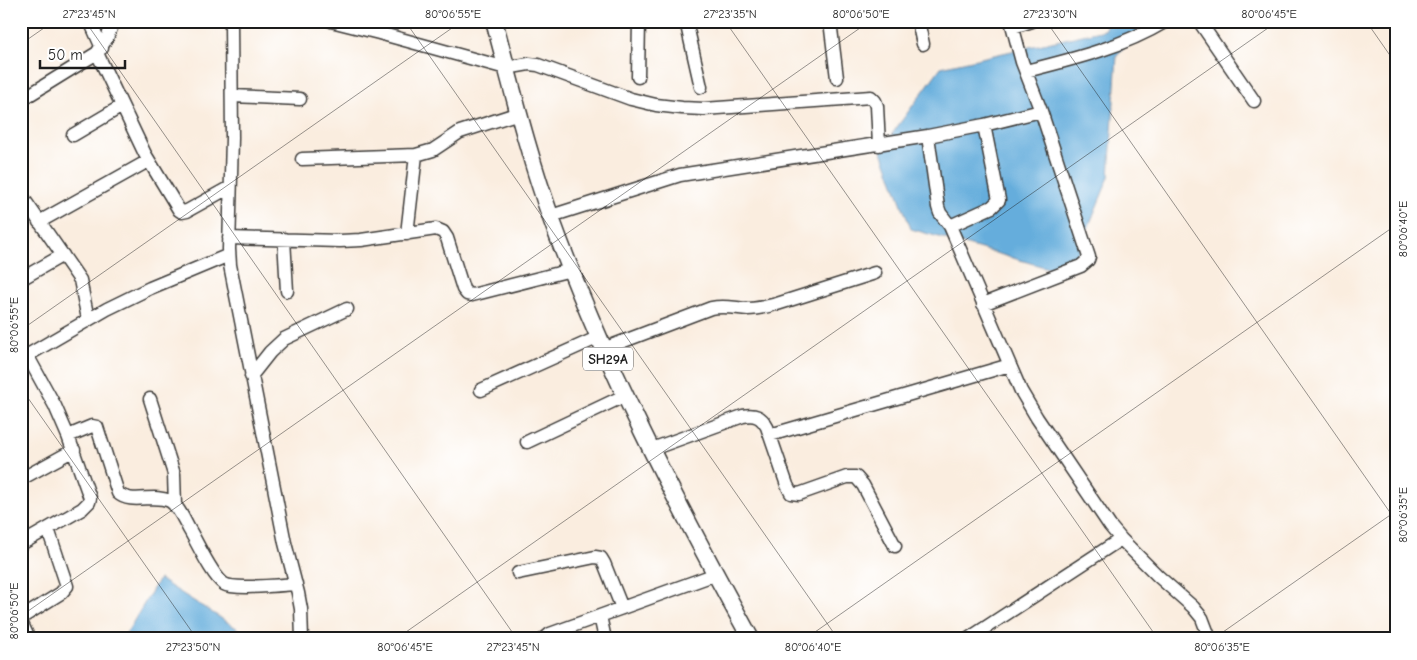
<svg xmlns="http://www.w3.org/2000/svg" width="1417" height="660" font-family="'Comic Neue',sans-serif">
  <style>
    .water { fill: #65addc; stroke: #40647c }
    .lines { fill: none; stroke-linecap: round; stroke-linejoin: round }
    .minor-casing { stroke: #3d3b39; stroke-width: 15 }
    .major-casing { stroke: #3d3b39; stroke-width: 19 }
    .minor { stroke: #fff; stroke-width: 12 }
    .major { stroke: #fff; stroke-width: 16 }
    .ticks { fill: none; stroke: #1c1c1c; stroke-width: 1; stroke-opacity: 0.45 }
    .labels { text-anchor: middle; stroke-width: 4.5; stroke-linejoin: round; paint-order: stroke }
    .shield { fill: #fff; stroke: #606060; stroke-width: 1 }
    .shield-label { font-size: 14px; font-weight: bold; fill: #1c1c1c }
    .neatline { fill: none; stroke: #1c1c1c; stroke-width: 2 }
    .ticks-label { font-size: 12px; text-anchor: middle; fill: #1c1c1c }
  </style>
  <rect width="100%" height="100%" fill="#fff"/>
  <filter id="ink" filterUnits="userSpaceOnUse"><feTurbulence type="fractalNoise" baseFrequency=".02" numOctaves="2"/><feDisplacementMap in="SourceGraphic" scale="10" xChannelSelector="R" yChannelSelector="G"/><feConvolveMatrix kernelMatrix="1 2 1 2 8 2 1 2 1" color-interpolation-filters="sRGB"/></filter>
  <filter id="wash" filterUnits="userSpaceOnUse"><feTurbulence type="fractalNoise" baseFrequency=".0096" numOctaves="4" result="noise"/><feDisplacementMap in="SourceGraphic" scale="20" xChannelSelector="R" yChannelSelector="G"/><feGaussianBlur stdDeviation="1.12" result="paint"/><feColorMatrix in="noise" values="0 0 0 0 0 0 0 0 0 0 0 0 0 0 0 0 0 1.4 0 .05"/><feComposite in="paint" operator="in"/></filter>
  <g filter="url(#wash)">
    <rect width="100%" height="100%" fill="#faeddf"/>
    <!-- water -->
    <path class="water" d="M1107,21H1146L1117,55L1109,177L1069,274L911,229L881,149L941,67L1105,30Z
      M159,579L254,639H123Z"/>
  </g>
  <g filter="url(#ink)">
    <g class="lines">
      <defs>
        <path id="minor" d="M90,21L102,48
          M231,21L232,138L229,249L230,265L285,543L298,593L301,609L302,639
          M331,21L379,33L506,68L529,64L538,65L631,99L656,105L682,108L704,109L871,97L875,101L877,106L879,145
          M686,21L701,87
          M830,21L837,78
          M918,21L923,44
          M1199,21L1254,101
          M1013,27L1032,21
          M97,53L145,154L179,210L182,212L187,211L230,187
          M1026,71C1074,59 1123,47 1166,21
          M638,77L639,21
          M232,96L300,99
          M21,100L97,53L107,38L114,21
          M73,135L122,106
          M928,136L938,207L940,213L950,226L1021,391L1037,418L1110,526L1121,539L1158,576L1193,607L1202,618L1210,639
          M302,159L416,155L433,150L460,132L519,113
          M21,195L80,280L88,319
          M551,216L680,175L928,136L984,125L1041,111
          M39,222L148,161
          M950,226L992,207L999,200L984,125
          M407,234L416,155
          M229,238L340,241L361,240L436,229L443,232L447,238L463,289L467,294L472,295L571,270
          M284,239L287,291
          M21,279L63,255
          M983,304L1081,266L1088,260L1089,257L1041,111L1022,62L1011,21
          M603,349L711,308C724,305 734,308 748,309C758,309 768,306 777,304L875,273
          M21,359L107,309L150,288L229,255
          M251,376L270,352L284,339L347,309
          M481,390L599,337
          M150,399L174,474L175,506
          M770,435L1010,365
          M68,436L92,426L97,427L118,493C131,505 154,493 170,501C179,507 184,520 189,529C197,542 212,576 224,584C234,590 282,585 296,584
          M527,442L626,395
          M652,449L743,416C755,414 761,416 767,427L787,485L791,493L799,494L847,477H856L863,485L895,546
          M21,479L74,450
          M21,544L82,509L89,502L90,498L68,436L55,406L27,355
          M518,573L595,557L601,558L604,563L622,608
          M600,616L605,639
          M21,618L61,593L67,586L48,529
          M21,622L29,639
          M544,639L550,634L716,574
          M968,639L1121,539"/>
        <path id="major" d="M494,21C512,87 528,154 551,218C604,364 676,503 751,639"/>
      </defs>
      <!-- minor casing -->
      <use href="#minor" class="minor-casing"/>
      <!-- major casing -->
      <use href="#major" class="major-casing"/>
      <!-- minor -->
      <use href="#minor" class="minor"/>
      <!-- major -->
      <use href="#major" class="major"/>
    </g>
  </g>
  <!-- ticks -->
  <path class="ticks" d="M85,21L517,639M405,21L838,639M725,21L1158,639M1046,21L1396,521M1366,21L1396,64M21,44L54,21M21,330L462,21M21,388L197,639M21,616L870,21M396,639L1278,21M805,639L1396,225M1213,639L1396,511"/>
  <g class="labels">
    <!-- shield labels -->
    <rect class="shield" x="583" y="347.5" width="50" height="23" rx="4"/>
    <g class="shield-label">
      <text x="608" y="364">SH29A</text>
    </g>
  </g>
  <!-- margin -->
  <rect width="1417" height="660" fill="none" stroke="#fff" stroke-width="55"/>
  <!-- scale -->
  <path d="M40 60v8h85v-8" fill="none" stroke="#1c1c1c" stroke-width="2.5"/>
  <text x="48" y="60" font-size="15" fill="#1c1c1c" stroke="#ffffff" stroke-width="4" paint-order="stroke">50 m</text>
  <rect x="28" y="28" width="1362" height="604" class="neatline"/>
  <g class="ticks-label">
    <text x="89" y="18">27°23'45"N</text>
    <text x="453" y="18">80°06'55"E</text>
    <text x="730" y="18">27°23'35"N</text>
    <text x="861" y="18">80°06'50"E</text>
    <text x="1050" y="18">27°23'30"N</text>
    <text x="1269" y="18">80°06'45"E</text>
    <text transform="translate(1403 229) rotate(-90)" y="4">80°06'40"E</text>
    <text transform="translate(14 325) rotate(-90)" y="4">80°06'55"E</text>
    <text transform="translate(1403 515) rotate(-90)" y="4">80°06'35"E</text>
    <text transform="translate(14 611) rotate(-90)" y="4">80°06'50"E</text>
    <text x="193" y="651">27°23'50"N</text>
    <text x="405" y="651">80°06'45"E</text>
    <text x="513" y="651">27°23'45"N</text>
    <text x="813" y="651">80°06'40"E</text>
    <text x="1222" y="651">80°06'35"E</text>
  </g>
</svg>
